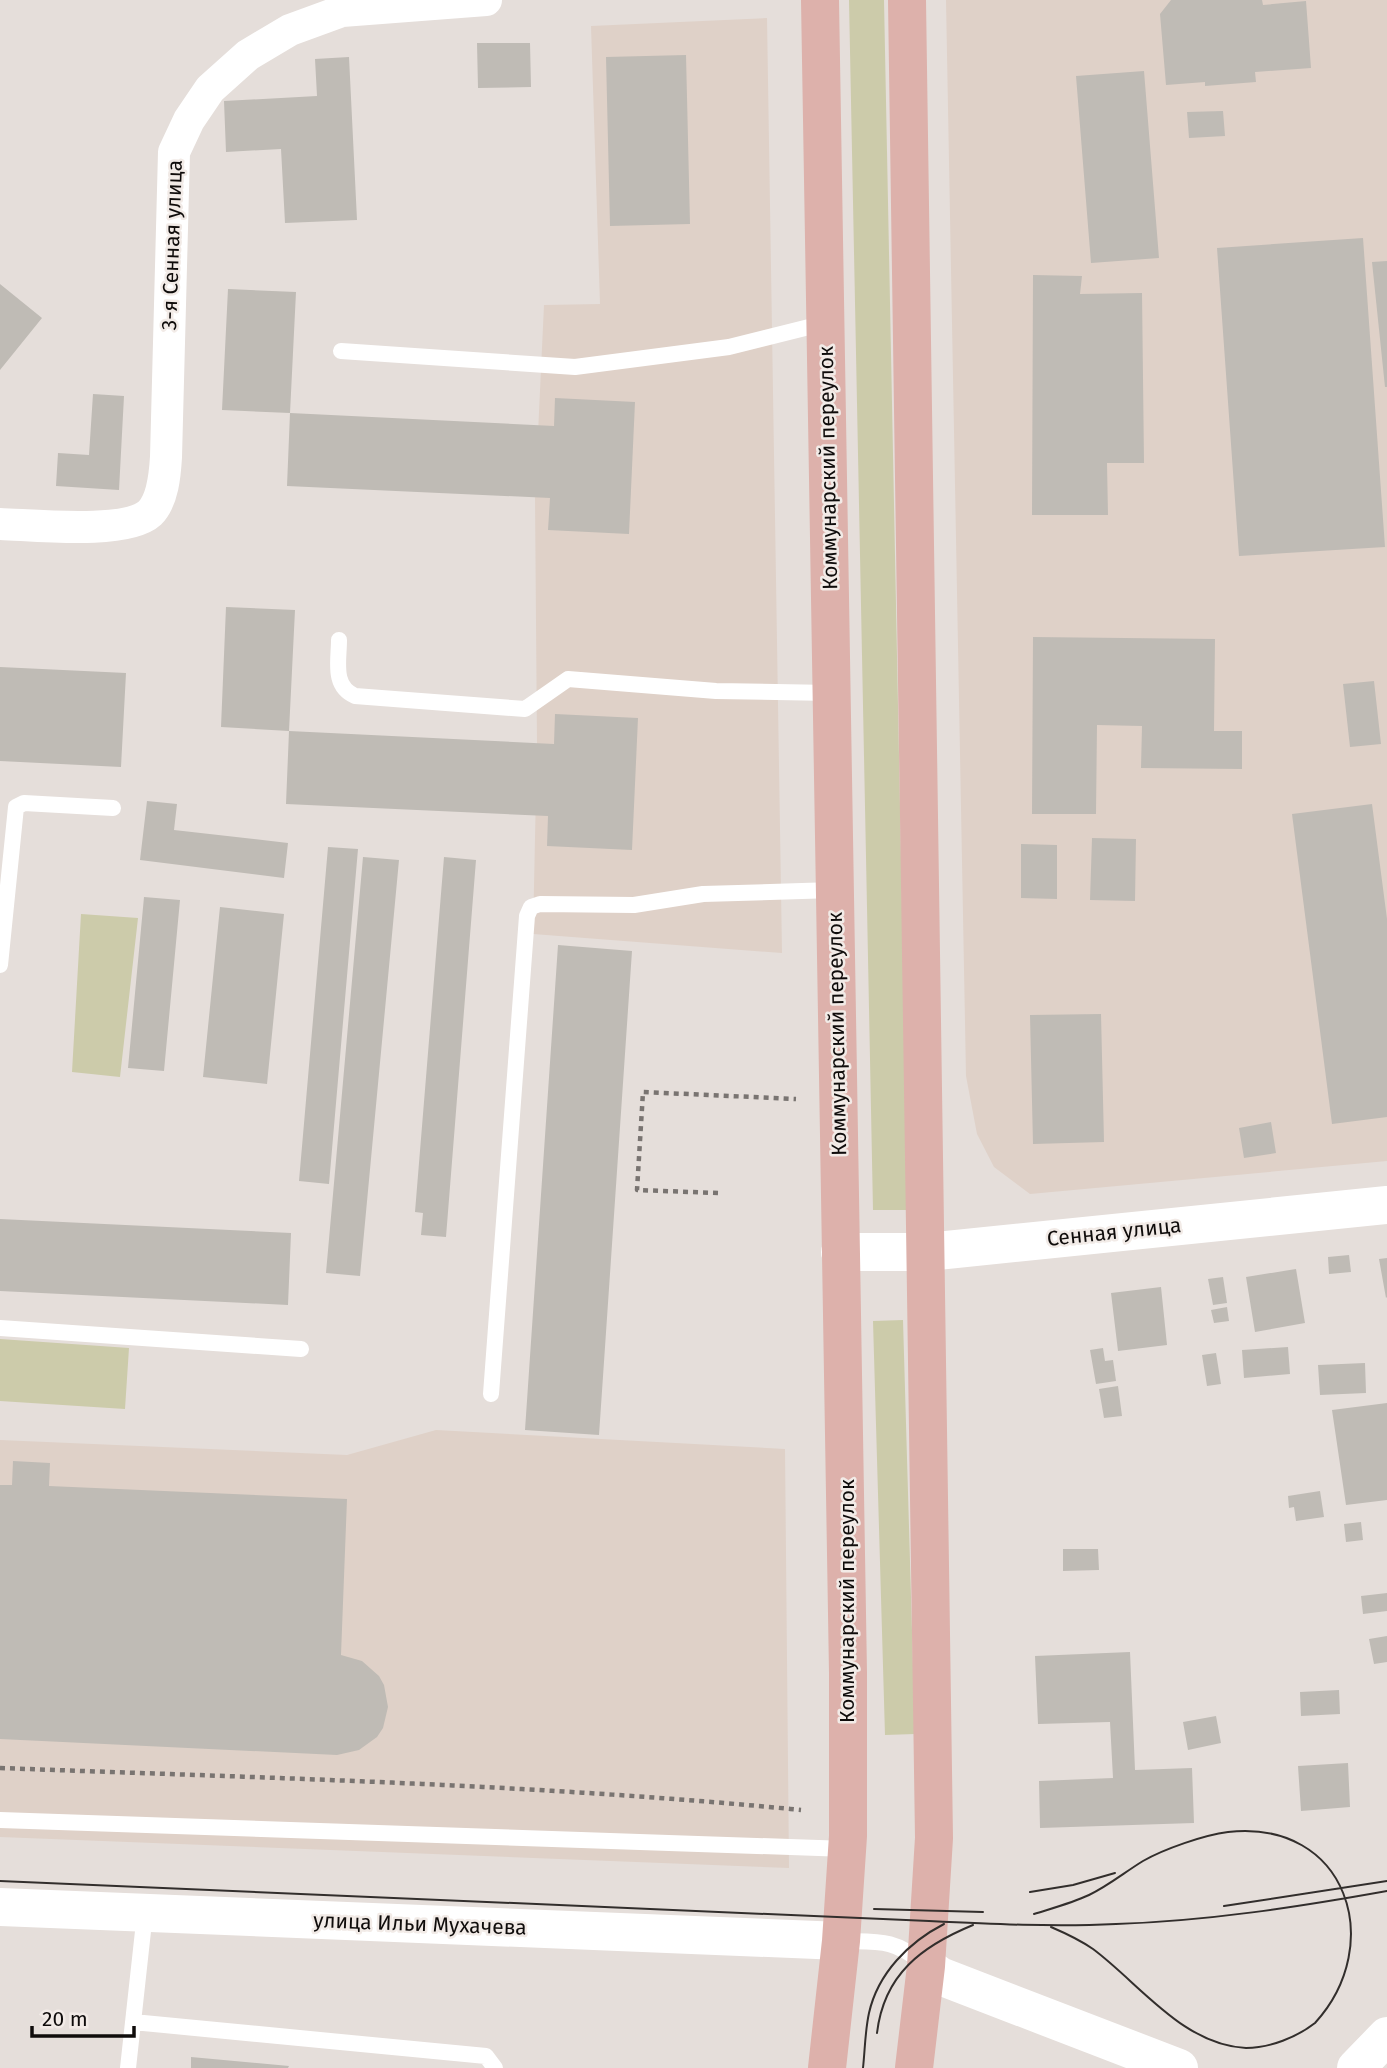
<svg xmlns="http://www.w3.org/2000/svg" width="1387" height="2068" font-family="'Fira Sans',sans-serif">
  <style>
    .built { fill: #dfd1c8 }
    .green { fill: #cccbaa }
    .building { fill: #bfbbb5 }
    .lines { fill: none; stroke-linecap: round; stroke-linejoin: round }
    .path { stroke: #797471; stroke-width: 4.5; stroke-dasharray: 5 5; stroke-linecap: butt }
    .lane { stroke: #fff; stroke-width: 16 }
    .street { stroke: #fff; stroke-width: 32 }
    .secondary { stroke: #fff; stroke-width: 38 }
    .primary { stroke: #ddb1ab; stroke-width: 38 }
    .tram { stroke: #322e2c; stroke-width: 2 }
    .labels { text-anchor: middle; stroke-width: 5; stroke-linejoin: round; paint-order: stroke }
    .street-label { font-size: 21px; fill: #0f0c0b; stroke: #f2ebe7 }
  </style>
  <rect width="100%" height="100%" fill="#e5deda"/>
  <!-- built -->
  <path class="built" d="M946,0H1387V1161L1030,1194L994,1167L977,1134L966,1076Z
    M767,18L782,953L533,934L537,743L535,498L544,305L600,304L591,26Z
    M436,1430L785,1449L789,1868L0,1837V1440L347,1455Z"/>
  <!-- green -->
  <path class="green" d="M849,0H884L908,1210H873Z
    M81,914L138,918L120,1077L72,1072Z
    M903,1320L915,1734L885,1735L873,1321Z
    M0,1339L129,1348L125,1409L0,1401Z"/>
  <!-- building -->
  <path class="building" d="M1171,0H1262L1263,5L1306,1L1311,68L1255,72L1256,82L1205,86V82L1166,85L1160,14Z
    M477,43H530L531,87L478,88Z
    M686,55L690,224L610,226L606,57Z
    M349,57L357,220L285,223L281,149L226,152L224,101L317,96L315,59Z
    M1144,71L1159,258L1091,263L1076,76Z
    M1223,111L1225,136L1189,138L1187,112Z
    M1363,238L1385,547L1239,556L1217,248Z
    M1387,261V387H1385L1372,262Z
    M1033,275L1082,276L1080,294L1142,293L1144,463H1107L1108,515H1032Z
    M0,284L42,318L0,370Z
    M228,289L296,292L290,413L222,410Z
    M93,394L124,396L119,490L56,486L58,453L89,455Z
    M555,398L635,402L629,534L548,530L550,498L287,486L290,413L554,426Z
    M226,607L295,610L289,731L221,727Z
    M1033,637L1215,639L1214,731H1242V769L1141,768L1142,726L1097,725L1096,814H1032Z
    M0,667L126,673L121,767L0,761Z
    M1374,681L1381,744L1350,747L1343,684Z
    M555,714L638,718L632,850L547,846L548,816L286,804L289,731L554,744Z
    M147,801L177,804L174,830L288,843L284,878L140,860Z
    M1372,804L1387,919V1117L1332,1124L1292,814Z
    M1092,838L1136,839L1135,901L1090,900Z
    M1021,844L1057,845V899L1021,898Z
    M328,847L358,849L329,1184L299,1181Z
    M363,857L399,860L360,1276L326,1273Z
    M444,857L476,860L446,1237L421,1235L423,1213L415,1212Z
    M144,897L180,900L164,1071L128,1068Z
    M220,907L284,914L267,1084L203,1077Z
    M558,945L632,951L599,1435L525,1430Z
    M1101,1014L1104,1142L1033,1144L1030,1015Z
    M1271,1122L1276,1153L1244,1158L1239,1128Z
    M0,1219L291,1233L288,1305L0,1291Z
    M1349,1255L1351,1272L1329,1274L1328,1257Z
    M1387,1258V1297L1386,1298L1379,1259Z
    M1296,1269L1305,1323L1255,1332L1246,1277Z
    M1223,1277L1227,1303L1213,1305L1208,1279Z
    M1161,1287L1167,1345L1118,1351L1111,1293Z
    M1227,1307L1229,1321L1214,1323L1211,1310Z
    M1288,1347L1290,1374L1244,1378L1242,1350Z
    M1103,1348L1105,1361L1113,1360L1116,1381L1096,1384L1090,1350Z
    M1216,1353L1221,1384L1207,1386L1202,1355Z
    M1365,1363L1366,1393L1320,1395L1318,1365Z
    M1118,1386L1122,1416L1104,1418L1099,1389Z
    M1387,1403V1500L1346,1505L1332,1410Z
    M13,1461L50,1463L49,1486L347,1499L341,1655L362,1661L379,1676L384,1685L388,1707L383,1728L377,1737L359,1750L337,1755L0,1739V1485H12Z
    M1320,1491L1324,1517L1296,1521L1294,1507L1289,1508L1288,1496Z
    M1361,1522L1363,1540L1346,1542L1344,1524Z
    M1063,1549H1098L1099,1570L1063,1571Z
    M1387,1593V1611L1363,1614L1361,1596Z
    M1387,1636V1662L1374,1664L1369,1639Z
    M1130,1652L1135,1770L1192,1768L1194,1823L1040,1828L1039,1781L1113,1778L1110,1722L1038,1724L1035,1656Z
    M1339,1690L1340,1714L1301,1716L1300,1692Z
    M1216,1716L1221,1743L1188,1750L1183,1722Z
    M1348,1763L1350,1807L1301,1811L1298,1766Z
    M191,2057L289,2066L288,2068H191Z"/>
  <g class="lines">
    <!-- path -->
    <path class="path" d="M718,1193L637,1190L643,1092L796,1099
      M0,1768C267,1778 535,1784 801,1810"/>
    <!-- lane -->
    <path class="lane" d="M341,351L575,367L729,347L825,323
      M339,640C339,661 332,686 355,696L525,709L568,679L716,691L831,693
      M0,965L16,807L24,803L113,808
      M0,1328L301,1349
      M491,1394L527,916L531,907L540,904L634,905L703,894L834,890
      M0,1820L847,1849
      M841,1941C878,1942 893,1938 923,1963
      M133,2022L486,2056L495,2068
      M128,2068L145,1913"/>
    <!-- street -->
    <path class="street" d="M0,524C34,525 126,535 150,513C163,500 165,474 166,457L174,152L189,120L210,89L248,55L290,30L342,11L486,0"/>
    <!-- secondary -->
    <path class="secondary" d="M840,1252H927L1387,1205
      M0,1907L841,1941
      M926,1966L940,1976L1179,2068
      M1356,2068L1387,2036"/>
    <!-- primary -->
    <path class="primary" d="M820,0L848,1673V1836L841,1941L827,2068
      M907,0L934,1838L926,1966L914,2068"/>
    <!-- tram -->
    <path class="tram" d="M0,1881L929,1921C991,1924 1054,1927 1116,1924C1207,1921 1298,1907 1387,1891
      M1030,1892L1073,1885L1115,1873
      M1224,1906L1387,1881
      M874,1909L983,1912
      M1034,1914C1053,1908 1072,1903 1089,1895C1108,1886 1125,1872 1143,1861C1164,1849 1204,1835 1228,1832C1347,1819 1387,1944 1315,2023C1297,2037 1270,2048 1246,2048C1183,2045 1140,1984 1093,1949C1080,1940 1065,1933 1051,1927
      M877,2033C884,1974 922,1946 973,1925
      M863,2068C865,2050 865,2031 869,2013C878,1973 909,1942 944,1924"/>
  </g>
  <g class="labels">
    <!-- street labels -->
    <g class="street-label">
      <text transform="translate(172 245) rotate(-88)" y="7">3-я Сенная улица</text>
      <text transform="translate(828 468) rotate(-91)" y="7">Коммунарский переулок</text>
      <text transform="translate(837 1034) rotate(-91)" y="7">Коммунарский переулок</text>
      <text transform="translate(1114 1232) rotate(-6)" y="7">Сенная улица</text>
      <text transform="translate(847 1601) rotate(-90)" y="7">Коммунарский переулок</text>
      <text transform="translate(420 1924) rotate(2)" y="7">улица Ильи Мухачева</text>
    </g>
  </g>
  <!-- scale -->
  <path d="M32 2026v10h102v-10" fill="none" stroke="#0f0c0b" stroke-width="3.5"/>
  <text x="42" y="2026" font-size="21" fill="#0f0c0b" stroke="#f2ebe7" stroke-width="5" paint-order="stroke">20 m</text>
</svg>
